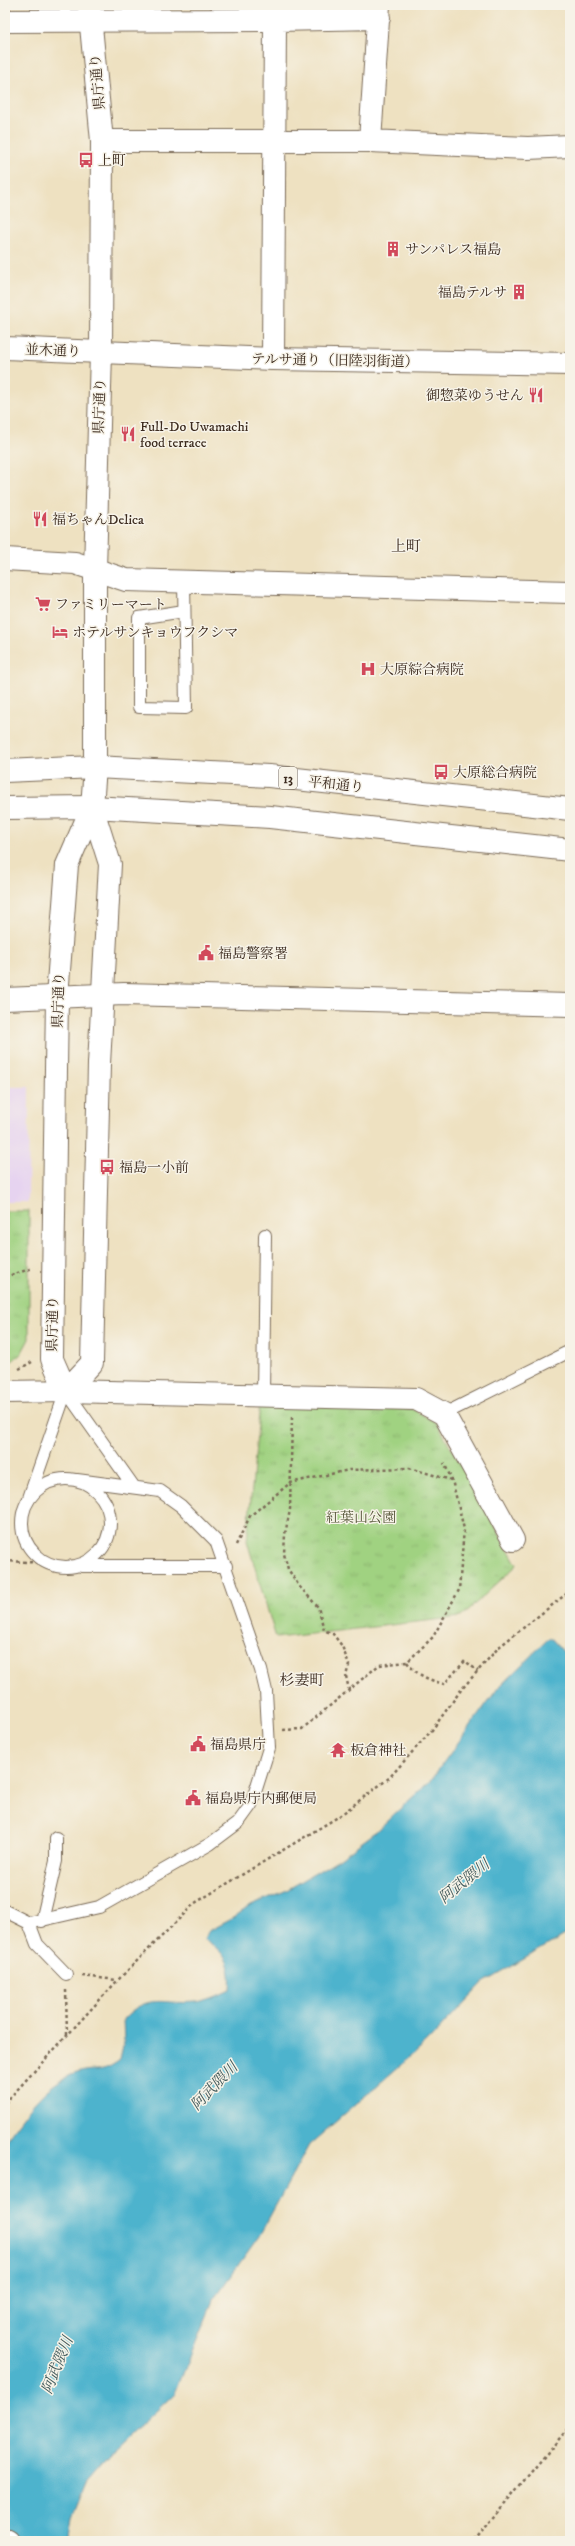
<svg xmlns="http://www.w3.org/2000/svg" width="575" height="2546" font-family="'IM FELL DW Pica','Noto Serif JP',serif">
  <style>
    .built { fill: #e6d3f0 }
    .park { fill: url(#park-tufts); stroke: #6e7e50 }
    .water { fill: #4eb3cd; stroke: #446e76 }
    .lines { fill: none; stroke-linecap: round; stroke-linejoin: round }
    .lane-casing { stroke: #7a6a57; stroke-width: 14 }
    .street-casing { stroke: #7a6a57; stroke-width: 24 }
    .secondary-casing { stroke: #7a6a57; stroke-width: 24 }
    .highway-casing { stroke: #7a6a57; stroke-width: 24 }
    .path { stroke: #7a6a57; stroke-width: 2.5; stroke-dasharray: 3 3; stroke-linecap: butt }
    .lane { stroke: #fff; stroke-width: 12 }
    .street { stroke: #fff; stroke-width: 22 }
    .secondary { stroke: #fff; stroke-width: 22 }
    .highway { stroke: #fff; stroke-width: 22 }
    .labels { text-anchor: middle; stroke-width: 3; stroke-linejoin: round; paint-order: stroke }
    .shield { fill: #f7f3e8; stroke: #73665b; stroke-width: 1 }
    .shield-label { font-size: 13px; font-weight: bold; fill: #3b2a1e }
    .street-label { font-size: 14px; fill: #3b2a1e; stroke: #f7f3e8 }
    .poi-label { font-size: 14px; fill: #3b2a1e; stroke: #f7f3e8; text-anchor: start }
    .park-label { font-size: 14px; fill: #545437; stroke: #f7f3e8 }
    .neighbourhood-label { font-size: 15px; fill: #3b2a1e; stroke: #f7f3e8 }
    .water-label { font-size: 15px; font-style: italic; fill: #425a5b; stroke: #f7f3e8 }
  </style>
  <defs>
    <pattern id="park-tufts" width="24" height="20" patternUnits="userSpaceOnUse"><rect width="24" height="20" fill="#a0d281"/><path d="M3 7l-1-3M5 7V3M7 7l1-3M15 17l-1-3M17 17v-4M19 17l1-3" fill="none" stroke="#8bb46f"/></pattern>
  </defs>
  <rect width="100%" height="100%" fill="#f7f3e8"/>
  <filter id="ink" filterUnits="userSpaceOnUse"><feTurbulence type="fractalNoise" baseFrequency=".025" numOctaves="2"/><feDisplacementMap in="SourceGraphic" scale="8" xChannelSelector="R" yChannelSelector="G"/><feConvolveMatrix kernelMatrix="1 2 1 2 8 2 1 2 1" color-interpolation-filters="sRGB"/></filter>
  <filter id="wash" filterUnits="userSpaceOnUse"><feTurbulence type="fractalNoise" baseFrequency=".012" numOctaves="4" result="noise"/><feDisplacementMap in="SourceGraphic" scale="16" xChannelSelector="R" yChannelSelector="G"/><feGaussianBlur stdDeviation="0.9" result="paint"/><feColorMatrix in="noise" values="0 0 0 0 0 0 0 0 0 0 0 0 0 0 0 0 0 1.4 0 .05"/><feComposite in="paint" operator="in"/></filter>
  <g filter="url(#wash)">
    <rect width="100%" height="100%" fill="#eee1c1"/>
    <!-- built -->
    <path class="built" d="M5,1087H29L28,1202H5Z"/>
    <!-- park -->
    <path class="park" d="M5,1211H29V1339L21,1354L8,1364H5Z
      M260,1403L412,1409L437,1423L517,1565L461,1617L276,1638L247,1541Z"/>
    <!-- water -->
    <path class="water" d="M550,1637L570,1659V1932L483,1983L427,2042L309,2145L259,2236L214,2299L175,2393L109,2456L87,2481L72,2518L68,2541H5V2141C25,2115 44,2083 77,2073C96,2067 100,2075 120,2060L124,2041L123,2019C149,1992 162,2005 195,2002C207,2001 219,1995 230,1990C232,1964 226,1953 204,1939L207,1932L230,1920L251,1905L285,1891L339,1859L373,1834L430,1781L498,1688Z"/>
  </g>
  <g filter="url(#ink)">
    <g class="lines">
      <defs>
        <path id="lane" d="M184,582L186,708L139,707V618L184,611
          M66,1391L134,1487
          M263,1396L265,1235
          M444,1414L570,1351
          M22 1523a44 44 0 1 1 88 0a44 44 0 1 1-88 0Z
          M29,1498L66,1391
          M81,1566H226
          M5,1911L29,1923L99,1907L210,1844L238,1823L251,1805L269,1748L266,1691L261,1670L216,1541L181,1506L160,1491L77,1480
          M42,1921L56,1861V1838
          M29,1923L37,1944L66,1974"/>
        <path id="street" d="M275,20L379,18
          M5,21L275,20L273,359
          M102,141H370L528,148L570,146
          M370,141L379,5
          M5,348L101,352
          M5,559L75,563L126,580L570,592
          M5,999L124,994L570,1005
          M66,1391L416,1399L444,1414L513,1540"/>
        <path id="secondary" d="M101,352L273,359L570,364
          M66,1391L52,1359L57,997L67,865L92,807L95,767V570L101,352L102,141L89,5
          M66,1391L92,1363L99,1064L110,864L92,807
          M5,1392L66,1391
          M5,2540L7,2541"/>
        <path id="highway" d="M5,771L95,767L269,776L570,809
          M5,808L92,807L270,817L570,850"/>
      </defs>
      <!-- lane casing -->
      <use href="#lane" class="lane-casing"/>
      <!-- street casing -->
      <use href="#street" class="street-casing"/>
      <!-- secondary casing -->
      <use href="#secondary" class="secondary-casing"/>
      <!-- highway casing -->
      <use href="#highway" class="highway-casing"/>
      <!-- path -->
      <path class="path" d="M5,1277L33,1268
        M19,1369L32,1362
        M292,1417L290,1510L285,1534L284,1554L288,1569L299,1586L318,1607L324,1630L333,1634L342,1646L349,1665L346,1676L349,1690
        M236,1545L250,1516L290,1483L349,1470L409,1468L451,1480
        M5,1561L47,1563
        M407,1662C416,1675 429,1680 444,1684L465,1661L478,1671
        M283,1730L302,1729L379,1665L407,1662L433,1637L459,1590L464,1529L452,1480L444,1463
        M82,1976L117,1980
        M66,1990L67,2035
        M5,2103L118,1980L195,1903L338,1817L389,1778L432,1730L461,1690L499,1647L570,1591
        M473,2541L570,2426"/>
      <!-- lane -->
      <use href="#lane" class="lane"/>
      <!-- street -->
      <use href="#street" class="street"/>
      <!-- secondary -->
      <use href="#secondary" class="secondary"/>
      <!-- highway -->
      <use href="#highway" class="highway"/>
    </g>
  </g>
  <!-- icons -->
  <defs>
    <symbol id="bus-bare" viewBox="-9 -9 18 18"><path d="M-5-6H5V4H4V6H2V4H-2V6H-4V4H-5ZM-3.5-4V0h7V-4ZM-3.5 1.2v1.5H-2V1.2ZM2 1.2v1.5H3.5V1.2Z" fill="#d1495b" stroke="#f7f3e8" stroke-width="2.5" paint-order="stroke"/></symbol>
    <symbol id="building-bare" viewBox="-9 -9 18 18"><path d="M-4-6H4V6H1V3H-1V6H-4ZM-2.5-4.3h1.7v1.8h-1.7ZM.8-4.3h1.7v1.8H.8ZM-2.5-1h1.7V.8h-1.7ZM.8-1h1.7V.8H.8Z" fill="#d1495b" stroke="#f7f3e8" stroke-width="2.5" paint-order="stroke"/></symbol>
    <symbol id="restaurant-bare" viewBox="-9 -9 18 18"><path d="M-5-6h1v4h1v-4h1v4h1v-4h1v5L-1.5 .5V6h-2V.5L-5-1ZM5-6V6H3V1.5H1.5Q1.5-4 5-6Z" fill="#d1495b" stroke="#f7f3e8" stroke-width="2.5" paint-order="stroke"/></symbol>
    <symbol id="supermarket-bare" viewBox="-9 -9 18 18"><path d="M-6-5.5h2.5l.6 2H6L4.5 2H-2.5L-4.4-4H-6ZM-1.5 3.2a1.3 1.3 0 1 0 .1 0ZM3 3.2a1.3 1.3 0 1 0 .1 0Z" fill="#d1495b" stroke="#f7f3e8" stroke-width="2.5" paint-order="stroke"/></symbol>
    <symbol id="hotel-bare" viewBox="-9 -9 18 18"><path d="M-6-4.5h1.5V1H6V5H4.5V3h-9V5H-6ZM-4 0a1.8 1.8 0 1 1 3.6 0ZM.5 0V-2.5h3Q6-2.5 6 0Z" fill="#d1495b" stroke="#f7f3e8" stroke-width="2.5" paint-order="stroke"/></symbol>
    <symbol id="hospital-bare" viewBox="-9 -9 18 18"><path d="M-5-5h3v3.5h4V-5h3V5h-3V1.5h-4V5h-3Z" fill="#d1495b" stroke="#f7f3e8" stroke-width="2.5" paint-order="stroke"/></symbol>
    <symbol id="civic-bare" viewBox="-9 -9 18 18"><path d="M-.6-6.5H3V-4.5H.6V-3L4-1V1h2V6H-6V1h2V-1L-.6-3ZM-1.2 2.5V6h2.4V2.5Z" fill="#d1495b" stroke="#f7f3e8" stroke-width="2.5" paint-order="stroke"/></symbol>
    <symbol id="temple-bare" viewBox="-9 -9 18 18"><path d="M0-6L5-2H3V0L6.5 2.5H4V6H1.5V3h-3V6H-4V2.5H-6.5L-3 0V-2H-5Z" fill="#d1495b" stroke="#f7f3e8" stroke-width="2.5" paint-order="stroke"/></symbol>
  </defs>
  <g fill-rule="evenodd">
    <use href="#bus-bare" x="75" y="149" width="22" height="22"/>
    <use href="#building-bare" x="382" y="238" width="22" height="22"/>
    <use href="#building-bare" x="508" y="281" width="22" height="22"/>
    <use href="#restaurant-bare" x="525" y="384" width="22" height="22"/>
    <use href="#restaurant-bare" x="117" y="423" width="22" height="22"/>
    <use href="#restaurant-bare" x="29" y="508" width="22" height="22"/>
    <use href="#supermarket-bare" x="32" y="593" width="22" height="22"/>
    <use href="#hotel-bare" x="49" y="621" width="22" height="22"/>
    <use href="#hospital-bare" x="357" y="658" width="22" height="22"/>
    <use href="#bus-bare" x="430" y="761" width="22" height="22"/>
    <use href="#civic-bare" x="195" y="942" width="22" height="22"/>
    <use href="#bus-bare" x="96" y="1156" width="22" height="22"/>
    <use href="#civic-bare" x="187" y="1733" width="22" height="22"/>
    <use href="#temple-bare" x="327" y="1739" width="22" height="22"/>
    <use href="#civic-bare" x="182" y="1787" width="22" height="22"/>
  </g>
  <g class="labels">
    <!-- shield labels -->
    <rect class="shield" x="279" y="767" width="18" height="22" rx="3"/>
    <g class="shield-label">
      <text x="288" y="783">13</text>
    </g>
    <!-- street labels -->
    <g class="street-label">
      <text transform="translate(97 82) rotate(-95)" y="5">県庁通り</text>
      <text transform="translate(53 350) rotate(2)" y="5">並木通り</text>
      <text transform="translate(335 360) rotate(1)" y="5">テルサ通り（旧陸羽街道）</text>
      <text transform="translate(99 406) rotate(-88)" y="5">県庁通り</text>
      <text transform="translate(336 784) rotate(6)" y="5">平和通り</text>
      <text transform="translate(58 1000) rotate(-88)" y="5">県庁通り</text>
      <text transform="translate(52 1324) rotate(-89)" y="5">県庁通り</text>
    </g>
    <!-- poi labels -->
    <g class="poi-label">
      <text x="98" y="165">上町</text>
      <text x="405" y="254">サンパレス福島</text>
      <text x="507" y="297" text-anchor="end">福島テルサ</text>
      <text x="524" y="400" text-anchor="end">御惣菜ゆうせん</text>
      <text x="140" y="431">Full-Do Uwamachi<tspan x="140" dy="16">food terrace</tspan></text>
      <text x="52" y="524">福ちゃんDelica</text>
      <text x="55" y="609">ファミリーマート</text>
      <text x="72" y="637">ホテルサンキョウフクシマ</text>
      <text x="380" y="674">大原綜合病院</text>
      <text x="453" y="777">大原総合病院</text>
      <text x="218" y="958">福島警察署</text>
      <text x="119" y="1172">福島一小前</text>
      <text x="210" y="1749">福島県庁</text>
      <text x="350" y="1755">板倉神社</text>
      <text x="205" y="1803">福島県庁内郵便局</text>
    </g>
    <!-- park labels -->
    <g class="park-label">
      <text x="361" y="1522">紅葉山公園</text>
    </g>
    <!-- neighbourhood labels -->
    <g class="neighbourhood-label">
      <text x="406" y="551">上町</text>
      <text x="302" y="1685">杉妻町</text>
    </g>
    <!-- water labels -->
    <g class="water-label">
      <text transform="translate(464 1881) rotate(-39)" y="5">阿武隈川</text>
      <text transform="translate(214 2086) rotate(-46)" y="5">阿武隈川</text>
      <text transform="translate(57 2365) rotate(-68)" y="5">阿武隈川</text>
    </g>
  </g>
  <!-- margin -->
  <rect width="575" height="2546" fill="none" stroke="#f7f3e8" stroke-width="20"/>
</svg>
